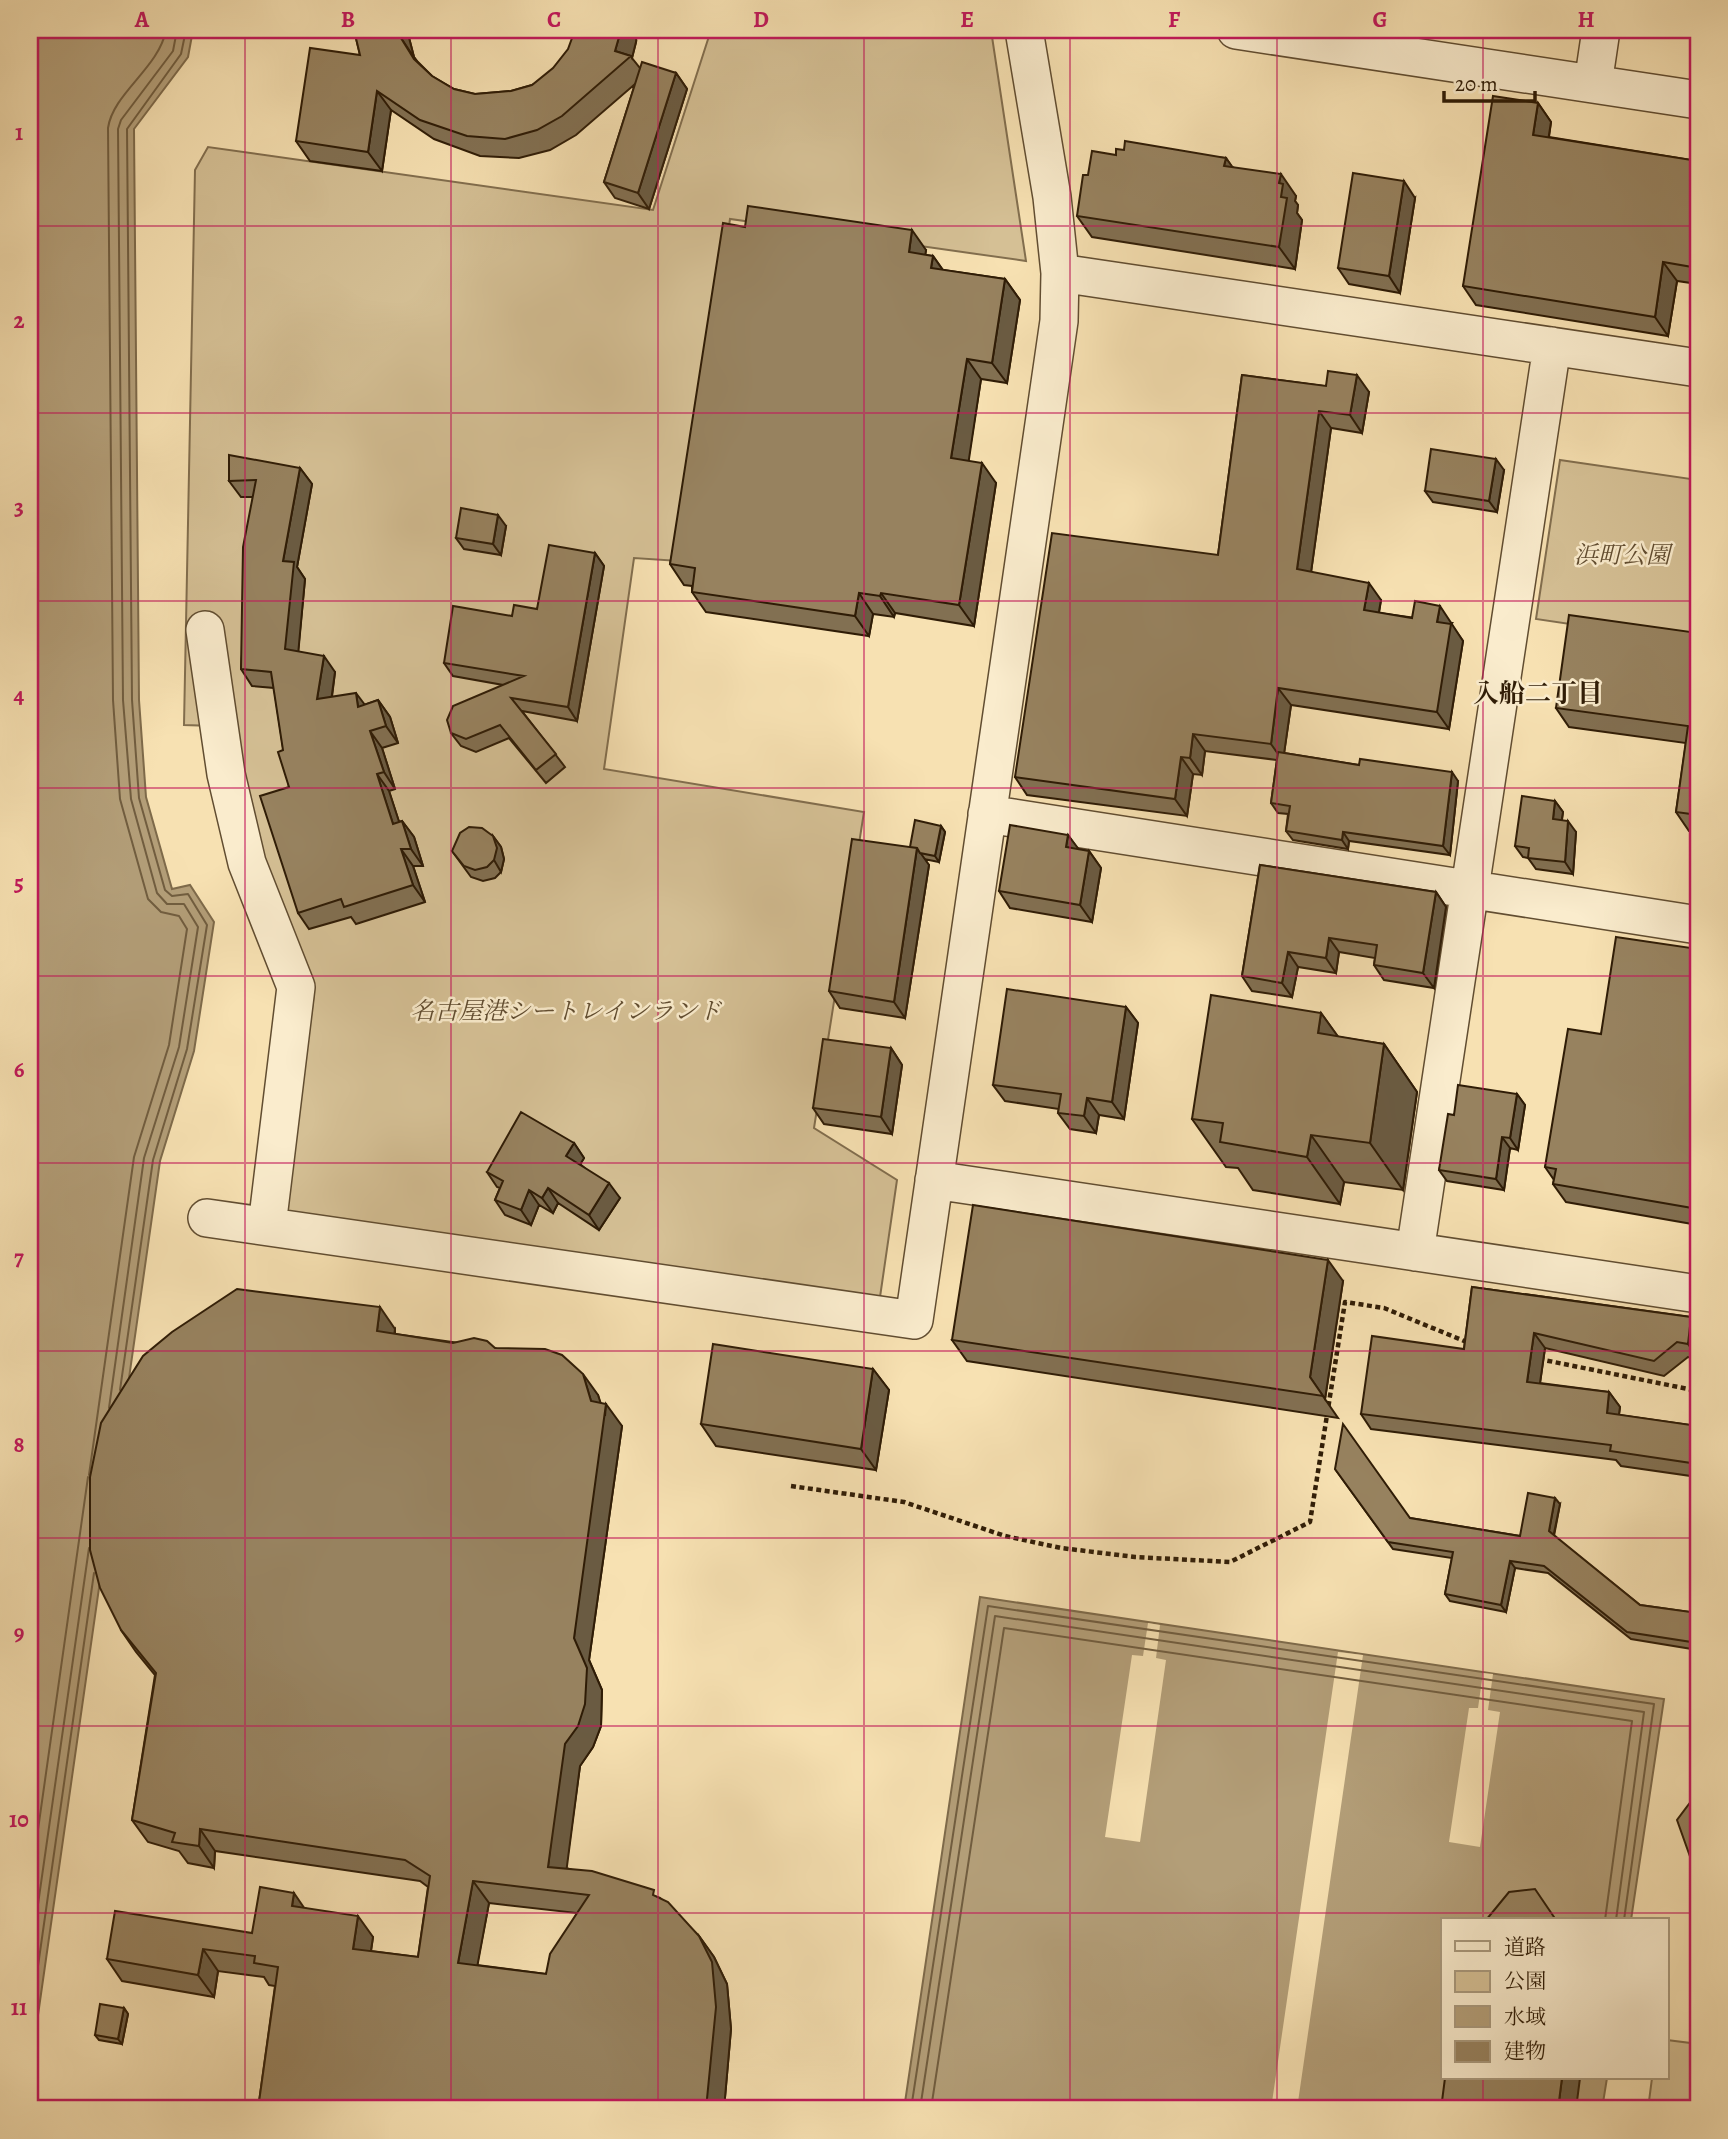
<svg xmlns="http://www.w3.org/2000/svg" width="1728" height="2139" font-family="Alegreya,'Noto Serif JP',serif">
  <style>
    .green { fill: #d5c095; stroke: #826e4e; stroke-width: 2 }
    .water { fill: #b39e78; stroke: #7e6a4a; stroke-width: 2 }
    .pier { fill: #f7e1b2 }
    .lines { fill: none; stroke-linecap: round; stroke-linejoin: round }
    .shore { stroke: #715d3f; stroke-width: 2 }
    .minor-casing { stroke: #614d31; stroke-width: 40 }
    .path { stroke: #2f1c06; stroke-width: 4.5; stroke-dasharray: 5 3.5; stroke-linecap: butt }
    .minor { stroke: #faeccd; stroke-width: 37 }
    .wall { fill: #827052; stroke: #2f1c06; stroke-width: 2; fill-rule: evenodd }
    .shaded-wall { fill: #6a5b42; stroke: #2f1c06; stroke-width: 2 }
    .building { fill: #97825f; stroke: #2f1c06; stroke-width: 2; fill-rule: evenodd }
    .grid { fill: none; stroke: #c2185b; stroke-width: 2; stroke-opacity: 0.55 }
    .labels { text-anchor: middle; stroke-width: 5; stroke-linejoin: round; paint-order: stroke }
    .park-label { font-size: 24px; font-style: italic; fill: #614d31; stroke: #faeccd }
    .neighbourhood-label { font-size: 26px; font-weight: bold; fill: #2f1c06; stroke: #faeccd }
    .neatline { fill: none; stroke: #c2185b; stroke-width: 2.5 }
    .grid-label { font-size: 23px; text-anchor: middle; font-weight: bold; fill: #c2185b }
  </style>
  <rect width="100%" height="100%" fill="#f7e1b2"/>
  <filter id="stains"><feTurbulence type="fractalNoise" baseFrequency=".00286" numOctaves="4"/><feColorMatrix values="0 0 0 0 .2 0 0 0 0 .09 0 0 0 0 .02 0 0 0 .5 -.17"/></filter>
  <radialGradient id="worn" r=".72"><stop offset=".6" stop-color="#630" stop-opacity="0"/><stop offset="1" stop-color="#630" stop-opacity=".3"/></radialGradient>
  <!-- green -->
  <path class="green" d="M711,30H991L1026,261L730,219L679,561L634,558L604,769L864,812L814,1128L897,1180L879,1304L285,1218L314,993L215,726L184,725L195,170L208,147L653,210Z
    M1560,460L1698,480V643L1536,619Z
    M1667,2040L1698,2044V2109H1648L1652,2078H1667Z"/>
  <!-- water -->
  <path class="water" d="M30,30H193L188,57L134,129L139,700L146,797L172,889L190,885L214,922L194,1051L160,1161L30,2071Z
    M980,1597L1664,1699L1631,1920H1443V2078H1607L1602,2109H904Z"/>
  <!-- pier -->
  <path class="pier" d="M1148,1623L1160,1625L1156,1658L1166,1660L1140,1842L1105,1837L1132,1655L1143,1656Z
    M1338,1652L1363,1655L1297,2109H1271Z
    M1483,1673L1493,1674L1488,1710L1500,1712L1480,1847L1449,1842L1469,1708H1478Z"/>
  <g class="lines">
    <!-- shore -->
    <path class="shore" d="M120,1390L153,1160L187,1049L207,925L188,894L172,896L165,890L139,798L132,700L127,129L181,54L186,30
      M109,1408L144,1158L179,1047L198,927L184,904H167L157,893L131,799L123,700L118,129L121,120L173,51L177,30
      M89,1475L134,1157L169,1045L187,929L179,916L161,912L148,899L120,799L113,700L108,128C113,93 159,68 166,30
      M30,1886L88,1477
      M30,1960L89,1548
      M30,2022L94,1573
      M911,2109L988,1606L1654,1704L1624,1920
      M920,2109L995,1616L1644,1712L1616,1920
      M931,2109L1004,1628L1632,1721L1605,1920"/>
    <defs>
      <path id="minor" d="M1236,30L1698,100
        M1593,84L1601,30
        M1060,273L1698,368
        M205,630L226,774L247,863L296,987L267,1226
        M987,814L1698,925
        M934,1180L1698,1294
        M207,1218L914,1320L1059,321L1060,273L1052,197L1024,30
        M1415,1252L1552,346"/>
    </defs>
    <!-- minor casing -->
    <use href="#minor" class="minor-casing"/>
    <!-- path -->
    <path class="path" d="M1539,1359L1698,1391
      M791,1486L904,1502L1005,1536L1061,1548L1135,1557L1230,1562L1310,1522L1345,1302L1384,1308L1469,1343"/>
    <!-- minor -->
    <use href="#minor" class="minor"/>
  </g>
  <!-- wall -->
  <path class="wall" d="M354,30H407L414,57L418,62L432,76L454,89L475,94L511,91L532,85L636,42L632,58L640,68L676,73L687,89L649,209L615,198L604,182L635,84L576,135L550,150L519,158L480,156L434,139L391,110L382,171L310,161L296,141L360,55Z
    M1538,103L1551,122L1549,137L1698,161V284L1677,281L1668,336L1476,305L1463,286Z
    M1124,150L1226,158L1232,167L1296,196L1295,201L1298,205L1297,213L1302,220L1295,269L1092,237L1077,216L1116,155Z
    M1415,198L1400,293L1349,284L1338,268Z
    M745,227L926,250L925,255L933,256L943,270L1005,279L1020,300L1007,383L981,379L968,461L996,483L974,626L895,613L894,617L873,614L869,636L706,612L692,592V586L684,585L670,564Z
    M1242,375L1369,392L1362,433L1331,428L1311,572L1381,600L1379,613L1452,623L1451,624L1463,641L1449,729L1291,705L1284,753L1458,781L1450,855L1349,841L1348,849L1293,840L1286,831L1288,814L1278,813L1271,803L1277,760L1205,751L1202,775L1193,774L1187,816L1027,795L1015,777L1218,555Z
    M300,468L312,484L297,567L305,579L298,652L335,672L332,697L364,705L378,700L390,717L398,743L382,748L395,789L389,791L399,822L402,821L414,837L423,866H413L425,902L356,924L351,917L309,929L298,913L289,787L274,688L252,686L241,669L253,497H241L229,481Z
    M1504,470L1497,512L1433,502L1425,491Z
    M506,526L501,555L464,549L456,538Z
    M595,553L604,566L577,721L522,711L565,767L546,783L509,738L476,752L461,746L451,733L503,685L453,676L444,663L512,616L537,609Z
    M1698,633V832L1689,831L1676,812L1686,743L1569,727L1556,708Z
    M1555,801L1563,812L1562,820L1576,832L1573,874L1536,869L1528,858L1523,857L1515,846Z
    M941,826L945,832L939,862L924,859L929,865L905,1018L840,1008L829,991L910,847Z
    M1068,835L1078,849L1089,851L1101,868L1092,922L1010,908L999,891Z
    M493,836L501,847L504,859L501,872L495,878L483,881L471,877L452,851Z
    M1260,865L1436,892L1446,907L1434,988L1384,980L1374,965L1375,958L1339,952L1336,973L1298,967L1292,997L1252,991L1242,976Z
    M1698,949V1225L1566,1202L1553,1184L1554,1180L1545,1167L1601,1034Z
    M1126,1007L1138,1023L1124,1119L1099,1115L1096,1133L1070,1129L1058,1113L1059,1109L1005,1101L993,1085Z
    M1321,1013L1338,1037L1384,1044L1417,1092L1403,1190L1344,1182L1340,1204L1253,1190L1238,1168L1226,1167L1192,1119Z
    M891,1048L902,1065L892,1134L824,1124L813,1108Z
    M1517,1094L1525,1105L1518,1150L1510,1148L1504,1190L1447,1181L1439,1170L1454,1115Z
    M574,1143L584,1158L580,1164L620,1198L599,1230L558,1203L553,1213L539,1205L531,1225L505,1215L495,1200L500,1188L497,1187L487,1172Z
    M1343,1281L1325,1399L1338,1418L967,1361L952,1340Z
    M1472,1287L1691,1317L1698,1328V1359L1688,1357L1664,1376L1545,1348L1540,1383L1609,1392L1620,1407L1619,1415L1698,1426V1477L1621,1466L1616,1460L1371,1429L1361,1414L1464,1349Z
    M395,1329V1334L495,1348L598,1395L600,1403L622,1426L589,1660L602,1690L601,1726L593,1747L580,1766L566,1868L660,1898L699,1936L714,1957L727,1984L731,2029L724,2109H258L275,1986L269,1985L264,1977L218,1971L214,1997L122,1981L107,1959L252,1933L305,1908L373,1937L371,1951L418,1957L428,1887L420,1881L215,1851L214,1868L188,1863L179,1851L148,1842L132,1820L155,1675L136,1652L121,1630ZM489,1903L577,1913L546,1974L477,1965Z
    M873,1369L889,1390L876,1470L716,1446L701,1424Z
    M1335,1469L1410,1518L1520,1536L1560,1504L1554,1536L1640,1605L1698,1613V1650L1631,1639L1548,1573L1515,1568L1506,1612L1450,1601L1445,1594L1452,1558L1393,1549Z
    M124,2008L128,2014L122,2044L99,2040L95,2035Z"/>
  <!-- shaded-wall -->
  <path class="shaded-wall" d="M399,30H407L414,57L428,78L401,38Z
    M621,30H637L636,42L632,58L631,56L615,51Z
    M676,73L687,89L649,209L638,193Z
    M377,91L391,110L382,171L368,152Z
    M1538,103L1551,122L1546,154L1533,135Z
    M1226,158L1241,179L1224,166Z
    M1281,174L1296,196L1295,201L1298,205L1297,213L1302,220L1295,269L1279,247L1281,197L1279,183Z
    M1404,181L1415,198L1400,293L1389,276Z
    M912,230L926,250L923,272L909,252Z
    M933,256L947,276L931,268Z
    M1663,262L1677,281L1668,336L1655,317Z
    M1005,279L1020,300L1007,383L992,363Z
    M967,359L981,379L966,479L951,458Z
    M1357,375L1369,392L1362,433L1350,415Z
    M1319,411L1331,428L1309,587L1297,569Z
    M1496,459L1504,470L1497,512L1489,501Z
    M982,463L996,483L974,626L959,605Z
    M300,468L312,484L297,567L305,579L297,666L285,649L283,561Z
    M498,515L506,526L501,555L493,544Z
    M595,553L604,566L577,721L568,707Z
    M1369,583L1381,600L1376,628L1364,610Z
    M859,593L873,614L869,636L855,616Z
    M881,593L895,613L894,617L880,596Z
    M1440,606L1463,641L1449,729L1437,712V622Z
    M324,656L335,672L329,716L317,699Z
    M1278,688L1291,705L1283,761L1271,744Z
    M356,693L368,709L358,707Z
    M378,700L390,717L398,743L386,726Z
    M370,731L382,748L395,789L384,772Z
    M1193,734L1205,751L1202,775L1190,758Z
    M1181,757L1193,774L1187,816L1175,799Z
    M1452,772L1458,781L1450,855L1443,846Z
    M377,774L389,791L405,840L393,824Z
    M1555,801L1563,812L1560,830L1553,819Z
    M402,821L414,837L423,866L411,849Z
    M1568,821L1576,832L1573,874L1565,862Z
    M941,826L945,832L939,862L935,856Z
    M1343,832L1349,841L1348,849L1342,840Z
    M1068,835L1080,851L1066,847Z
    M493,836L501,847L504,859L501,872L494,860Z
    M917,848L929,865L905,1018L894,1002Z
    M401,849L413,866L425,902L413,885Z
    M1089,851L1101,868L1092,922L1080,905Z
    M1436,892L1446,907L1434,988L1423,973Z
    M1329,938L1339,952L1336,973L1326,958Z
    M1288,952L1298,967L1292,997L1282,983Z
    M1126,1007L1138,1023L1124,1119L1112,1102Z
    M1321,1013L1355,1060L1318,1033Z
    M1384,1044L1417,1092L1403,1190L1370,1143Z
    M891,1048L902,1065L892,1134L881,1117Z
    M1517,1094L1525,1105L1518,1150L1510,1138Z
    M1087,1098L1099,1115L1096,1133L1084,1116Z
    M1311,1135L1344,1182L1340,1204L1307,1157Z
    M1502,1137L1510,1148L1504,1190L1496,1179Z
    M574,1143L584,1158L577,1170L566,1156Z
    M609,1183L620,1198L599,1230L589,1215Z
    M548,1188L558,1203L553,1213L542,1198Z
    M529,1190L539,1205L531,1225L521,1210Z
    M1328,1260L1343,1281L1325,1399L1310,1377Z
    M380,1307L395,1329L392,1352L377,1331Z
    M1691,1317L1698,1328V1358L1688,1344Z
    M1534,1333L1545,1348L1538,1397L1527,1382Z
    M873,1369L889,1390L876,1470L861,1449Z
    M583,1374L598,1395L605,1416L606,1404L622,1426L589,1660L602,1690L601,1726L593,1747L580,1766L564,1889L548,1867L574,1638L591,1401Z
    M1609,1392L1620,1407L1617,1428L1607,1413Z
    M1555,1498L1560,1504L1553,1538L1549,1531Z
    M1510,1561L1515,1568L1506,1612L1501,1605Z
    M200,1829L215,1851L214,1868L199,1846Z
    M473,1881L489,1903L474,1984L458,1963Z
    M294,1893L309,1915L292,1906Z
    M358,1916L373,1937L368,1970L353,1949Z
    M699,1936L714,1957L727,1984L731,2029L724,2109H706Z
    M203,1949L218,1971L214,1997L198,1975Z
    M124,2008L128,2014L122,2044L118,2039Z
    M1562,2078H1580L1576,2109H1558Z"/>
  <!-- building -->
  <path class="building" d="M354,30H399L401,38L414,59L432,76L454,89L475,94L511,91L532,85L553,68L568,49L575,30H621L615,51L631,56L562,116L537,130L505,139L467,136L420,120L377,91L368,152L296,141L310,48L360,55Z
    M642,62L676,73L638,193L604,182Z
    M1493,96L1538,103L1533,135L1698,161V268L1663,262L1655,317L1463,286Z
    M1125,141L1226,158L1224,166L1281,174L1279,183L1283,184L1281,197L1287,198L1279,247L1077,216L1083,175H1088L1092,151L1116,155V149L1124,150Z
    M1353,173L1404,181L1389,276L1338,268Z
    M748,206L912,230L909,252L933,256L931,268L1005,279L992,363L967,359L951,458L982,463L959,605L881,593L880,596L859,593L855,616L692,592L695,568L670,564L723,223L745,227Z
    M1328,371L1357,375L1350,415L1319,411L1297,569L1369,583L1364,610L1412,618L1415,601L1440,606L1437,622L1451,624L1437,712L1278,688L1271,744L1193,734L1190,758L1181,757L1175,799L1015,777L1052,533L1218,555L1242,375L1326,386Z
    M1431,449L1496,459L1489,501L1425,491Z
    M229,455L300,468L283,561L294,562L285,649L324,656L317,699L356,693L358,707L378,700L386,726L370,731L384,772L377,774L393,824L402,821L411,849H401L413,885L344,907L341,899L298,913L260,796L289,787L278,752L283,750L271,672L241,669L243,547L256,480L229,481Z
    M461,508L498,515L493,544L456,538Z
    M549,545L595,553L568,707L511,698L556,754L536,770L500,725L466,739L451,733L447,720L453,706L524,676L444,663L453,606L512,616L514,605L537,609Z
    M1569,615L1698,633V815L1676,812L1688,726L1556,708Z
    M1278,752L1359,765L1360,759L1452,772L1443,846L1343,832L1342,840L1286,831L1290,806L1271,803Z
    M1522,796L1555,801L1553,819L1568,821L1565,862L1528,858L1529,848L1515,846Z
    M915,820L941,826L935,856L920,853L917,848L910,847Z
    M1010,825L1068,835L1066,847L1089,851L1080,905L999,891Z
    M469,827L482,828L493,836L497,848L494,860L487,867L475,870L464,866L452,851L460,833Z
    M852,839L917,848L894,1002L829,991Z
    M1260,865L1436,892L1423,973L1374,965L1377,945L1329,938L1326,958L1288,952L1282,983L1242,976Z
    M1616,937L1698,949V1209L1553,1184L1556,1169L1545,1167L1568,1029L1601,1034Z
    M1007,989L1126,1007L1112,1102L1087,1098L1084,1116L1058,1113L1061,1094L993,1085Z
    M1211,995L1321,1013L1318,1033L1384,1044L1370,1143L1311,1135L1307,1157L1220,1142L1223,1123L1192,1119Z
    M823,1039L891,1048L881,1117L813,1108Z
    M1458,1085L1517,1094L1510,1138L1502,1137L1496,1179L1439,1170L1448,1114L1454,1115Z
    M521,1112L574,1143L566,1156L609,1183L589,1215L548,1188L542,1198L529,1190L521,1210L495,1200L503,1181L487,1172Z
    M973,1205L1328,1260L1310,1377L1323,1396L952,1340Z
    M1472,1287L1691,1317L1688,1344L1677,1342L1654,1361L1534,1333L1527,1382L1609,1392L1607,1413L1698,1426V1464L1610,1451L1611,1445L1361,1414L1372,1336L1464,1349Z
    M237,1289L380,1307L377,1331L453,1343L474,1338L487,1341L495,1348L545,1349L562,1355L583,1374L591,1401L606,1404L574,1638L587,1668L585,1704L578,1726L565,1744L548,1867L592,1871L654,1890L653,1895L668,1902L699,1936L712,1962L716,2007L706,2109H258L278,1967L254,1963L255,1956L203,1949L198,1975L107,1959L115,1911L252,1933L260,1887L294,1893L292,1906L358,1916L353,1949L418,1957L430,1876L405,1860L200,1829L199,1846L172,1842L175,1833L132,1820L156,1673L121,1630L100,1588L90,1550V1477L101,1423L143,1356L172,1332ZM473,1881L589,1895L550,1954L546,1974L458,1963Z
    M713,1344L873,1369L861,1449L701,1424Z
    M1343,1424L1410,1518L1520,1536L1528,1493L1555,1498L1549,1531L1640,1605L1698,1613V1643L1627,1632L1544,1566L1510,1561L1501,1605L1445,1594L1453,1552L1388,1542L1335,1469Z
    M1698,1792V1879L1677,1820Z
    M1535,1889L1556,1920H1486L1509,1892Z
    M100,2004L124,2008L118,2039L95,2035Z
    M1445,2078H1562L1558,2109H1441Z"/>
  <!-- grid -->
  <path class="grid" d="M245,30V2109M451,30V2109M658,30V2109M864,30V2109M1070,30V2109M1277,30V2109M1483,30V1920M30,226H1698M30,413H1698M30,601H1698M30,788H1698M30,976H1698M30,1163H1698M30,1351H1698M30,1538H1698M30,1726H1698M30,1913H1698M1483,2078V2109"/>
  <g class="labels">
    <!-- park labels -->
    <g class="park-label">
      <text x="1622" y="563">浜町公園</text>
      <text x="566" y="1019">名古屋港シートレインランド</text>
    </g>
    <!-- neighbourhood labels -->
    <g class="neighbourhood-label">
      <text x="1538" y="702">入船二丁目</text>
    </g>
  </g>
  <!-- margin -->
  <rect width="1728" height="2139" fill="none" stroke="#f7e1b2" stroke-width="77"/>
  <!-- legend -->
  <rect x="1441" y="1918" width="228" height="161" fill="#faeccd" stroke="#a9997d" stroke-width="2"/>
  <rect x="1455" y="1941" width="35" height="10" fill="#faeccd" stroke="#a9997d" stroke-width="2"/>
  <text x="1504" y="1954" font-size="21" fill="#2f1c06">道路</text>
  <rect x="1455" y="1971" width="35" height="21" fill="#d5c095" stroke="#a9997d" stroke-width="2"/>
  <text x="1504" y="1988" font-size="21" fill="#2f1c06">公園</text>
  <rect x="1455" y="2006" width="35" height="21" fill="#b39e78" stroke="#a9997d" stroke-width="2"/>
  <text x="1504" y="2024" font-size="21" fill="#2f1c06">水域</text>
  <rect x="1455" y="2041" width="35" height="21" fill="#97825f" stroke="#a9997d" stroke-width="2"/>
  <text x="1504" y="2058" font-size="21" fill="#2f1c06">建物</text>
  <!-- scale -->
  <path d="M1444 91v10h91v-10" fill="none" stroke="#2f1c06" stroke-width="3.5"/>
  <text x="1455" y="91" font-size="21" fill="#2f1c06" stroke="#faeccd" stroke-width="5" paint-order="stroke">20 m</text>
  <rect x="38" y="38" width="1652" height="2062" class="neatline"/>
  <g class="grid-label">
    <text x="142" y="27">A</text>
    <text x="348" y="27">B</text>
    <text x="554" y="27">C</text>
    <text x="761" y="27">D</text>
    <text x="967" y="27">E</text>
    <text x="1174" y="27">F</text>
    <text x="1380" y="27">G</text>
    <text x="1586" y="27">H</text>
    <text x="19" y="140">1</text>
    <text x="19" y="328">2</text>
    <text x="19" y="515">3</text>
    <text x="19" y="703">4</text>
    <text x="19" y="890">5</text>
    <text x="19" y="1077">6</text>
    <text x="19" y="1265">7</text>
    <text x="19" y="1452">8</text>
    <text x="19" y="1640">9</text>
    <text x="19" y="1827">10</text>
    <text x="19" y="2015">11</text>
  </g>
  <rect width="100%" height="100%" filter="url(#stains)"/>
  <rect width="100%" height="100%" fill="url(#worn)"/>
</svg>
